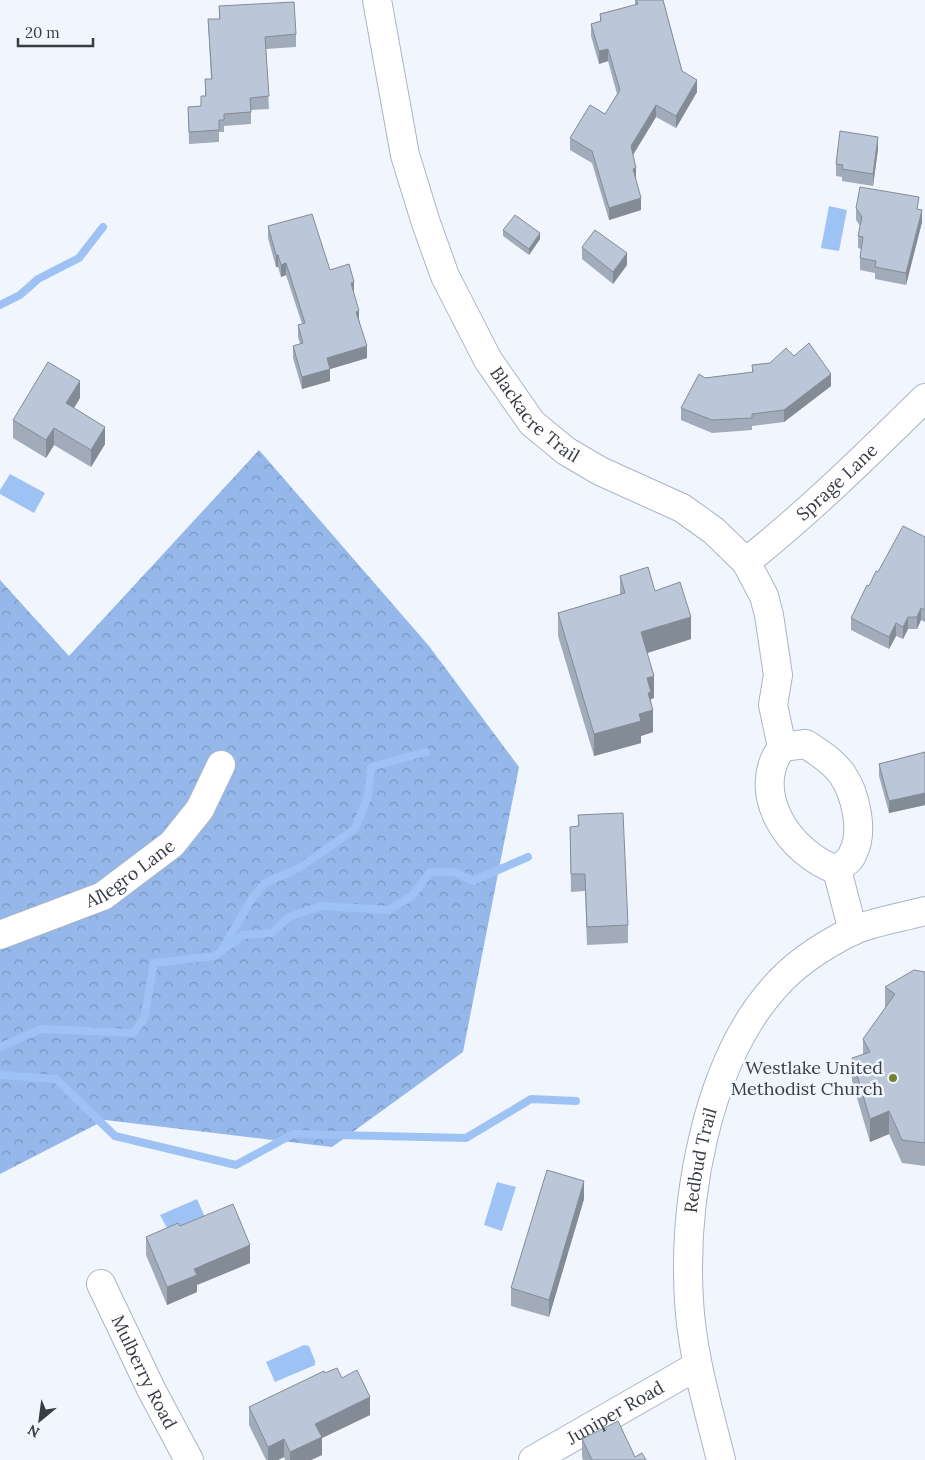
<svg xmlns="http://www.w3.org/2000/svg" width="925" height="1460" font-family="Lora,serif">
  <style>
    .forest { fill: url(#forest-crowns) }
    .water { fill: #9fc2f5 }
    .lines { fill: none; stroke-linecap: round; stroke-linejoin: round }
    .stream { stroke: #9fc2f5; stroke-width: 8 }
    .minor-casing { stroke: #a9b5c6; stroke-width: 30 }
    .minor { stroke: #fff; stroke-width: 28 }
    .wall { fill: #a1abba }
    .shaded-wall { fill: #838b97 }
    .building { fill: #bbc7d8; stroke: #838b97 }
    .poi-dot { fill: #758331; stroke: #f1f6fe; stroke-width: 2 }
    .labels { text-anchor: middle; stroke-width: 5; stroke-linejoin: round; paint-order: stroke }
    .street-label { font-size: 18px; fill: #383d44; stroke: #f1f6fe }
    .poi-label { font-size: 18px; fill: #383d44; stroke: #f1f6fe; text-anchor: end }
  </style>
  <defs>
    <pattern id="forest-crowns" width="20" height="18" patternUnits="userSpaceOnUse" patternTransform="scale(1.25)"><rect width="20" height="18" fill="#95b7ea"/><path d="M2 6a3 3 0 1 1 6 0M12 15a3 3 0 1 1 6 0" fill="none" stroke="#7b96bf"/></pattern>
  </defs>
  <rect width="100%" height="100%" fill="#f1f6fe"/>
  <!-- forest -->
  <path class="forest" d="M259,450L429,646L519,767L463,1052L332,1147L105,1120L0,1174V580L69,656Z"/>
  <!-- water -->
  <path class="water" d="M829,206L847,210L839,251L821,248Z
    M10,474L45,493L34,513L0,494V490Z
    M497,1182L516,1187L502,1231L484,1225Z
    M197,1199L205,1217L169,1232L160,1215Z
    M304,1345L309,1346L315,1361V1365L275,1382L266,1362Z"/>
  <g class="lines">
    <!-- stream -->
    <path class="stream" d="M0,305L20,295L38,279L79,258L103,227
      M223,948L251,900L265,883L299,868L355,829L368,796L371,767L426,752
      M0,1047L41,1029L133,1033L144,1019L154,963L215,956L243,935L272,933L289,917L321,906L389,910L412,896L430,872H455L473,881L528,857
      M0,1075L56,1079L115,1136L236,1165L293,1134L466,1138L531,1099L576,1101"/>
    <defs>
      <g id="minor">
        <path id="s1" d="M377,0L405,155L426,223L445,276L488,360L532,423L566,451L600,471L682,508L714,531L746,562L764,596L769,615L778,675L773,705L782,747"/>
        <path id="s2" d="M746,562C810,511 867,455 925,398"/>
        <path d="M806,744C819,753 833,761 842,774C856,794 864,832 853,853C851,860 842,865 837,870C790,854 748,793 782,747Z"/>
        <path d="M837,870L853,931"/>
        <path id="s3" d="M0,935L103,896L172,844L200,809L221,765"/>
        <path id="s4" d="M101,1284L151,1389L189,1460"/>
        <path id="s5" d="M533,1460L697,1366"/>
        <path id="s6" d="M721,1460C708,1407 692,1355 689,1301C683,1202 706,1065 773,989C793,965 824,945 852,931C872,922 903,917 925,911"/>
      </g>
    </defs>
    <!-- minor casing -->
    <use href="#minor" class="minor-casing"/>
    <!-- minor -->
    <use href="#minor" class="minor"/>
  </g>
  <!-- wall -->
  <path class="wall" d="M635,0H663L682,71L697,92L676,128L656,117L633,155L636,180L641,210L609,220L592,163L570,150V138L605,114L617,94L608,61L599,64L591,36V24L600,21V14L635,5Z
    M219,6L296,34V47L266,49L269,109L251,110V124L224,126V132H219V142L189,144L188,107L201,106V96H205V79H211L208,19H219Z
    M878,149L873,186L842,181V177L836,176V164Z
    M856,208L919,209L922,222L906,285L875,279V273L860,270V258L861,249L858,248V236L860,226L856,220Z
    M268,226L330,270L354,294L367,358L330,369V381L302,389L293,358V346L300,344L298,337V325L302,324L286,275L281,277L278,267H276L268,238Z
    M503,230L540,239L529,255L503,236Z
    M582,247L627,265L613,284L582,259Z
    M794,356L831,386L784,422L752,426V430L712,433L681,420V408L705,378L752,372V365L770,363Z
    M80,398L74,408L105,444L91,467L54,445L46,458L13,438V420Z
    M925,537V622L921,620L917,629H908L903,639L896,636L889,649L851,630V618L869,586L878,572Z
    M620,576L655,591L691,639L647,653L654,698L651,699L653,732L641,736V743L594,756L558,636V613L620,595Z
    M925,752V805L889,813L879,776V764Z
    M578,815L628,925V943L587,945L585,891L571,892L570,827L578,826Z
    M925,972V1166L902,1163L889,1134L870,1142L852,1081V1058L863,1055V1039L885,1008V987Z
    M584,1199L549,1317L511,1306V1288Z
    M180,1226L250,1263L197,1285V1292L167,1305L146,1255V1237Z
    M325,1373L342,1378L370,1415L322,1438V1455L311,1460H285L284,1457L278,1460H266L249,1425V1407Z
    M582,1439L635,1457L646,1460H583L582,1456Z"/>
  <!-- shaded-wall -->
  <path class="shaded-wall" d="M608,49V61L599,64V51Z
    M697,80V92L676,128V116Z
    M656,105V117L631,158V146Z
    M878,137V149L873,186V174Z
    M636,168V180L633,169Z
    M641,198V210L609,220V208Z
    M922,210V222L906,285V273Z
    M540,233V239L529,255V249Z
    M627,253V265L613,284V272Z
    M276,255H278V267H276Z
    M286,263V275L281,277V265Z
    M354,282V294L351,283Z
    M359,311V323L356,312Z
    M367,346V358L327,370V358Z
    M330,369V381L302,389V377Z
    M831,374V386L784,422V410Z
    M80,381V398L66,421V403Z
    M105,427V444L91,467V450Z
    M54,428V445L46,458V440Z
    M921,608V620L917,629V617Z
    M691,617V639L641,655V632Z
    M908,617V629L903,639V627Z
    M896,623V636L889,649V637Z
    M654,676V698L651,699V710H653V732L641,736V743L594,756V734L639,714L647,678Z
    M925,793V805L889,813V801Z
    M889,1111V1134L870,1142V1119Z
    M584,1181V1199L549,1317V1300Z
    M250,1245V1263L197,1285V1292L167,1305V1287L194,1269Z
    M370,1397V1415L322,1438V1455L311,1460H290V1452L315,1424Z
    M284,1439V1457L278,1460H268V1447Z"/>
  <!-- building -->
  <path class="building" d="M636,0H663L682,71L697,80L676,116L656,105L631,146L636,168L633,169L641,198L609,208L592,151L570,138L590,105L605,114L620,90L608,49L599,51L591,24L601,21L600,14L638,4Z
    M294,2L296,34L265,37L269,96L250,98L251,112L224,114V120H219V130L189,132L188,107L201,106V96H206L205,79H212L208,19H220L219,6Z
    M840,131L878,137L873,174L842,169L843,165L836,164Z
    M860,187L919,197L917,209L922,210L906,273L875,267L876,261L860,258L863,237L858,236L862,217L856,208Z
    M312,214L330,270L349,264L354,282L351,283L359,311L356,312L367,346L327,358L330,369L302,377L293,346L303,343L298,325L305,323L286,263L281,265L278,255H276L268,226Z
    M515,215L540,233L529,249L503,230Z
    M595,230L627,253L613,272L582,247Z
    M809,343L831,374L784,410L752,414V418L712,420L681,408L699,374L705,378L753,372L752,365L770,363L786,348L794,356Z
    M48,362L80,381L66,403L105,427L91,450L54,428L46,440L13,420Z
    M903,526L925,537V610L921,608L917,617H908L903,627L896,623L889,637L851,618L867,585L869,586L876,571L878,572Z
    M648,567L655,591L680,582L691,617L641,632L654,676L647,678L651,692L648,693L653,710L639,714L641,721L594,734L558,613L625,593L620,576Z
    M925,752V793L889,801L879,764Z
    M623,813L628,925L587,927L585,874H571L570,827L579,826L578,815Z
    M914,970L925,972V1143L902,1140L889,1111L870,1119L852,1058L870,1052L863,1039L895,994L885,987Z
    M547,1170L584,1181L549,1300L511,1288Z
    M233,1204L250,1245L194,1269L197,1275L167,1287L146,1237L178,1223L180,1226Z
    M337,1368L342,1378L357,1370L370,1397L315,1424L322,1437L290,1452L284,1439L268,1447L249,1407L324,1371L325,1373Z
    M618,1421L635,1457L642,1453L646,1460H592L582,1439Z"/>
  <!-- markers -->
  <circle class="poi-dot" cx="893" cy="1078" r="5"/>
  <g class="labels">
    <!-- street labels -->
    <g class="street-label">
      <text dy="6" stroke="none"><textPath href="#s1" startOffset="452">Blackacre Trail</textPath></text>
      <text dy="6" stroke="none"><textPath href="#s2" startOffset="121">Sprage Lane</textPath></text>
      <text dy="6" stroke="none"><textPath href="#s3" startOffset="145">Allegro Lane</textPath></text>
      <text dy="6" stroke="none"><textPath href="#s6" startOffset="304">Redbud Trail</textPath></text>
      <text dy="6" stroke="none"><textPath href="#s4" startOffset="98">Mulberry Road</textPath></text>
      <text dy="6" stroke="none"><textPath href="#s5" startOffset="95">Juniper Road</textPath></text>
    </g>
    <!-- poi labels -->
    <g class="poi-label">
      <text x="883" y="1074">Westlake United<tspan x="883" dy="21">Methodist Church</tspan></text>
    </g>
  </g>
  <!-- north arrow -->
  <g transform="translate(40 1420) rotate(209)" stroke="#f1f6fe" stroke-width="4" paint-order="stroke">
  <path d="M0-4L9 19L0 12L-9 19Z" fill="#383d44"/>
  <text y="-8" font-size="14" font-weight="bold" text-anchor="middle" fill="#383d44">N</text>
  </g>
  <!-- scale -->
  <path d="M18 38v8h75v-8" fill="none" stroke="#383d44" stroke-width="2.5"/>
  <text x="25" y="38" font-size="15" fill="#383d44" stroke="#f1f6fe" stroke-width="4" paint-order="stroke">20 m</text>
</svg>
